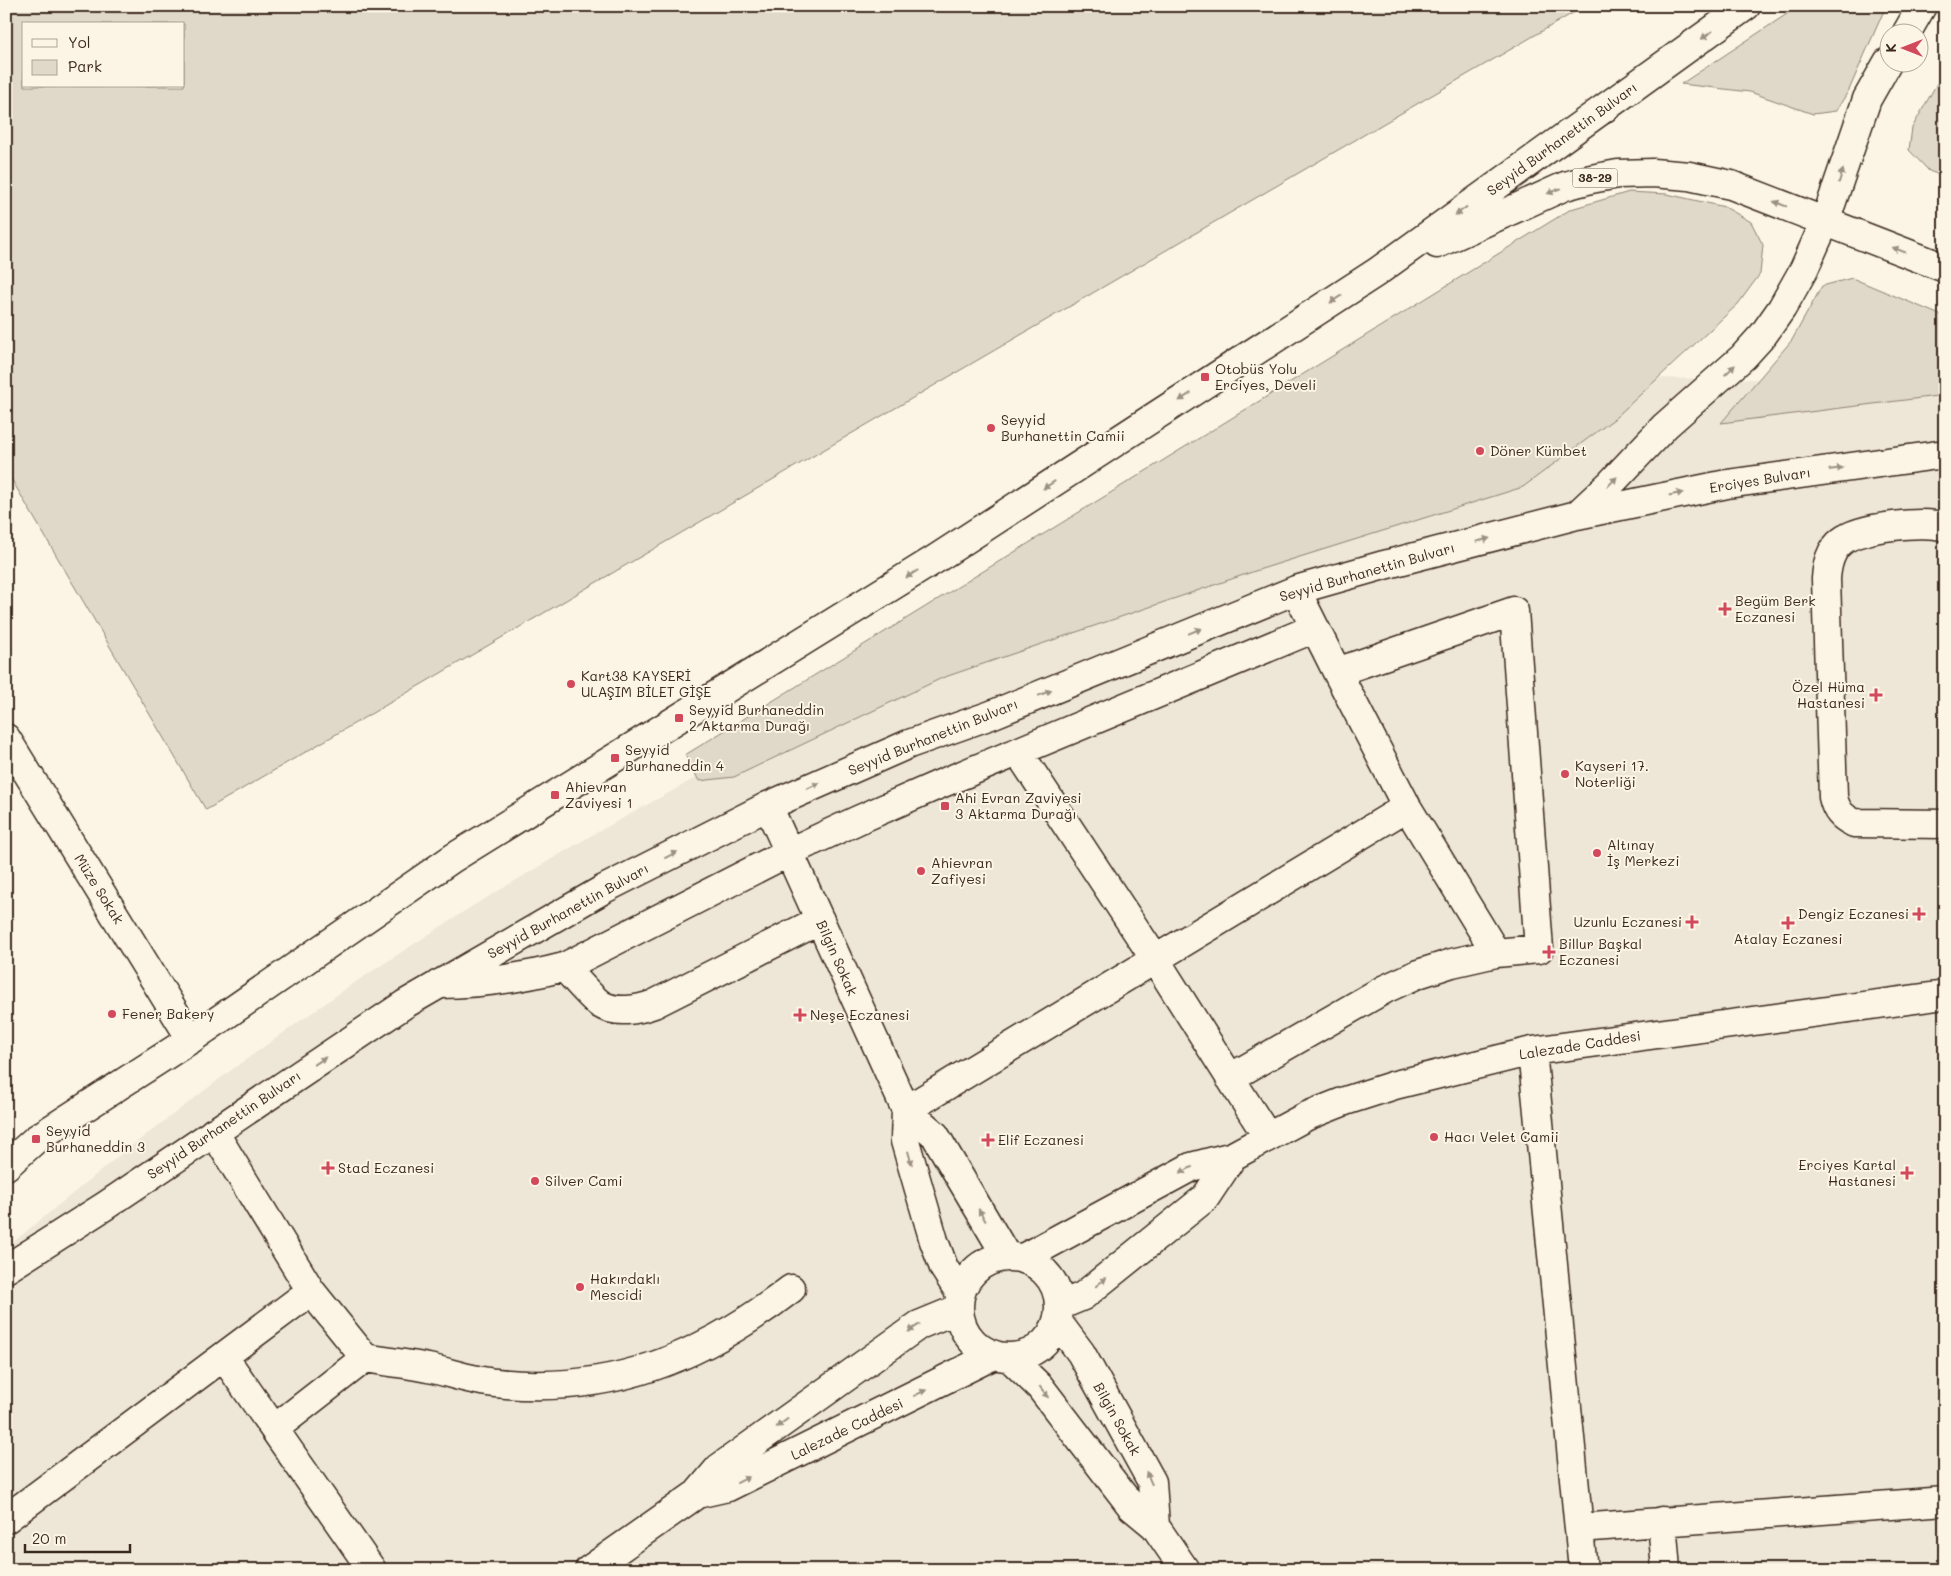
<svg xmlns="http://www.w3.org/2000/svg" width="1951" height="1576" font-family="Mali,sans-serif">
  <style>
    .built { fill: #eee6d6 }
    .green { fill: #e0d8c8; stroke: #8e8173; fill-rule: evenodd }
    .lines { fill: none; stroke-linecap: round; stroke-linejoin: round }
    .minor-casing { stroke: #3b2a1e; stroke-width: 31 }
    .major-casing { stroke: #3b2a1e; stroke-width: 31 }
    .minor { stroke: #fcf5e5; stroke-width: 28 }
    .major { stroke: #fcf5e5; stroke-width: 28 }
    .oneway { fill: #9c9082 }
    .poi-dot { fill: #d1495b; stroke: #fcf5e5; stroke-width: 2 }
    .labels { text-anchor: middle; stroke-width: 4; stroke-linejoin: round; paint-order: stroke }
    .shield { fill: #fcf5e5; stroke: #75675a; stroke-width: 1 }
    .shield-label { font-size: 12px; font-weight: bold; fill: #3b2a1e }
    .street-label { font-size: 14px; fill: #3b2a1e; stroke: #fcf5e5 }
    .poi-label { font-size: 14px; fill: #3b2a1e; stroke: #fcf5e5; text-anchor: start }
  </style>
  <rect width="100%" height="100%" fill="#fcf5e5"/>
  <filter id="ink" filterUnits="userSpaceOnUse"><feTurbulence type="fractalNoise" baseFrequency=".02" numOctaves="2"/><feDisplacementMap in="SourceGraphic" scale="10" xChannelSelector="R" yChannelSelector="G"/><feConvolveMatrix kernelMatrix="1 2 1 2 8 2 1 2 1" color-interpolation-filters="sRGB"/></filter>
  <g filter="url(#ink)">
    <!-- built -->
    <path class="built" d="M1528,377L1945,381V1570H6V1248L121,1154L234,1068L351,985L471,907L594,834L719,765Z"/>
    <!-- green -->
    <path class="green" d="M6,6H1585L206,810L6,470ZM24,24H184V86H24Z
      M1799,6H1886L1849,90L1836,111L1813,114L1750,92L1681,84Z
      M1945,69V177L1929,171L1909,150L1912,128Z
      M1629,192L1667,194L1725,207L1751,222L1763,245L1760,274L1738,304L1614,419L1523,487L1255,571L942,678L734,777L699,781L685,755L1571,209Z
      M1852,278L1945,317V395L1721,423L1792,340L1822,286Z"/>
    <g class="lines">
      <defs>
        <path id="minor" d="M1945,527C1924,520 1859,527 1842,541C1830,550 1827,564 1826,579L1833,797C1836,811 1842,817 1854,823L1945,824
          M1296,590L1337,672L1407,807L1496,953
          M6,738L191,1039
          M1019,753L1155,959L1267,1136
          M768,806L906,1110L935,1135L1007,1257
          M564,967C574,977 589,996 600,1004C616,1014 638,1010 654,1004L820,920
          M439,984C482,984 522,978 564,967L789,852L858,820L938,785L1315,628
          M1532,1051L1583,1570
          M1230,1078L1385,989L1418,974L1452,963L1496,953L1539,949L1514,611L1337,672
          M906,1110L1407,807
          M906,1110L905,1141L934,1241L944,1268L960,1293
          M214,1132L311,1291L365,1358C388,1362 411,1364 433,1369C454,1374 474,1381 496,1383C610,1395 702,1358 791,1289
          M959 1307a50 50 0 1 1 100 0a50 50 0 1 1-100 0Z
          M1023,1258L1191,1167L1233,1156L1307,1116L1345,1101L1395,1085L1532,1051L1945,995
          M1059,1306L1083,1296L1205,1198L1233,1156
          M1057,1321L1081,1353L1152,1482L1155,1526
          M224,1357L372,1570
          M1010,1358L1040,1387L1132,1507L1155,1526L1185,1570
          M274,1429L365,1358
          M697,1494L728,1487L994,1355
          M6,1519L311,1291
          M1662,1521L1666,1570
          M1579,1528L1945,1501
          M589,1570L697,1494L719,1468L919,1325L958,1309"/>
        <path id="major" d="M1907,32L1922,6
          M1437,244L1565,186L1591,179L1618,174L1653,173L1689,176L1731,185L1945,268
          M1577,515L1611,483L1665,426L1743,357L1763,335L1782,308L1804,269L1825,222L1867,99L1888,62
          M6,1166L36,1139L191,1039L453,858L934,560L1377,272L1746,6
          M6,1269L105,1206L405,1004L604,889L768,806L909,744L991,715L1296,590L1384,565L1577,515L1727,484L1945,454"/>
      </defs>
      <!-- minor casing -->
      <use href="#minor" class="minor-casing"/>
      <!-- major casing -->
      <use href="#major" class="major-casing"/>
      <!-- minor -->
      <use href="#minor" class="minor"/>
      <!-- major -->
      <use href="#major" class="major"/>
    </g>
    <!-- one-way arrows -->
    <defs><path id="oneway-solid" d="M-6-.8H1V-3.2L6.5 0L1 3.2V.8H-6Z" transform="scale(1.25)"/></defs>
    <g class="oneway">
      <use href="#oneway-solid" transform="translate(1707 35) rotate(144)"/>
      <use href="#oneway-solid" transform="translate(1841 176) rotate(-72)"/>
      <use href="#oneway-solid" transform="translate(1554 191) rotate(158)"/>
      <use href="#oneway-solid" transform="translate(1780 204) rotate(-159)"/>
      <use href="#oneway-solid" transform="translate(1461 211) rotate(144)"/>
      <use href="#oneway-solid" transform="translate(1899 250) rotate(-159)"/>
      <use href="#oneway-solid" transform="translate(1336 299) rotate(147)"/>
      <use href="#oneway-solid" transform="translate(1730 370) rotate(-44)"/>
      <use href="#oneway-solid" transform="translate(1185 397) rotate(147)"/>
      <use href="#oneway-solid" transform="translate(1836 469) rotate(-8)"/>
      <use href="#oneway-solid" transform="translate(1612 482) rotate(-46)"/>
      <use href="#oneway-solid" transform="translate(1049 485) rotate(147)"/>
      <use href="#oneway-solid" transform="translate(1676 494) rotate(-12)"/>
      <use href="#oneway-solid" transform="translate(1483 540) rotate(-14)"/>
      <use href="#oneway-solid" transform="translate(912 574) rotate(148)"/>
      <use href="#oneway-solid" transform="translate(1195 631) rotate(-22)"/>
      <use href="#oneway-solid" transform="translate(1045 693) rotate(-22)"/>
      <use href="#oneway-solid" transform="translate(813 786) rotate(-24)"/>
      <use href="#oneway-solid" transform="translate(671 855) rotate(-27)"/>
      <use href="#oneway-solid" transform="translate(320 1061) rotate(-34)"/>
      <use href="#oneway-solid" transform="translate(910 1158) rotate(74)"/>
      <use href="#oneway-solid" transform="translate(1186 1170) rotate(154)"/>
      <use href="#oneway-solid" transform="translate(982 1215) rotate(-120)"/>
      <use href="#oneway-solid" transform="translate(1101 1282) rotate(-39)"/>
      <use href="#oneway-solid" transform="translate(914 1328) rotate(146)"/>
      <use href="#oneway-solid" transform="translate(1044 1392) rotate(52)"/>
      <use href="#oneway-solid" transform="translate(920 1393) rotate(-26)"/>
      <use href="#oneway-solid" transform="translate(782 1423) rotate(144)"/>
      <use href="#oneway-solid" transform="translate(1149 1478) rotate(-114)"/>
      <use href="#oneway-solid" transform="translate(743 1480) rotate(-26)"/>
    </g>
  </g>
  <!-- markers -->
  <g class="poi-dot">
    <rect x="1200" y="372" width="10" height="10" rx="2.5"/>
    <circle cx="991" cy="428" r="5"/>
    <circle cx="1480" cy="451" r="5"/>
    <path d="M1722.5 601.5h5v5h5v5h-5v5h-5v-5h-5v-5h5z"/>
    <circle cx="571" cy="684" r="5"/>
    <path d="M1873.5 687.5h5v5h5v5h-5v5h-5v-5h-5v-5h5z"/>
    <rect x="674" y="713" width="10" height="10" rx="2.5"/>
    <rect x="610" y="753" width="10" height="10" rx="2.5"/>
    <circle cx="1565" cy="774" r="5"/>
    <rect x="550" y="790" width="10" height="10" rx="2.5"/>
    <rect x="940" y="801" width="10" height="10" rx="2.5"/>
    <circle cx="1597" cy="853" r="5"/>
    <circle cx="921" cy="871" r="5"/>
    <path d="M1916.5 906.5h5v5h5v5h-5v5h-5v-5h-5v-5h5z"/>
    <path d="M1689.5 914.5h5v5h5v5h-5v5h-5v-5h-5v-5h5z"/>
    <path d="M1785.5 915.5h5v5h5v5h-5v5h-5v-5h-5v-5h5z"/>
    <path d="M1546.5 944.5h5v5h5v5h-5v5h-5v-5h-5v-5h5z"/>
    <circle cx="112" cy="1014" r="5"/>
    <path d="M797.5 1007.5h5v5h5v5h-5v5h-5v-5h-5v-5h5z"/>
    <circle cx="1434" cy="1137" r="5"/>
    <rect x="31" y="1134" width="10" height="10" rx="2.5"/>
    <path d="M985.5 1132.5h5v5h5v5h-5v5h-5v-5h-5v-5h5z"/>
    <path d="M325.5 1160.5h5v5h5v5h-5v5h-5v-5h-5v-5h5z"/>
    <path d="M1904.5 1165.5h5v5h5v5h-5v5h-5v-5h-5v-5h5z"/>
    <circle cx="535" cy="1181" r="5"/>
    <circle cx="580" cy="1287" r="5"/>
  </g>
  <g class="labels">
    <!-- shield labels -->
    <rect class="shield" x="1572.5" y="168.5" width="45" height="19" rx="4"/>
    <g class="shield-label">
      <text x="1595" y="182">38-29</text>
    </g>
    <!-- street labels -->
    <g class="street-label">
      <text transform="translate(1562 139) rotate(-36)" y="5">Seyyid Burhanettin Bulvarı</text>
      <text transform="translate(1760 480) rotate(-9)" y="5">Erciyes Bulvarı</text>
      <text transform="translate(1367 572) rotate(-16)" y="5">Seyyid Burhanettin Bulvarı</text>
      <text transform="translate(933 737) rotate(-22)" y="5">Seyyid Burhanettin Bulvarı</text>
      <text transform="translate(99 889) rotate(58)" y="5">Müze Sokak</text>
      <text transform="translate(568 911) rotate(-29)" y="5">Seyyid Burhanettin Bulvarı</text>
      <text transform="translate(837 958) rotate(66)" y="5">Bilgin Sokak</text>
      <text transform="translate(1580 1045) rotate(-9)" y="5">Lalezade Caddesi</text>
      <text transform="translate(224 1125) rotate(-34)" y="5">Seyyid Burhanettin Bulvarı</text>
      <text transform="translate(1117 1419) rotate(61)" y="5">Bilgin Sokak</text>
      <text transform="translate(847 1429) rotate(-26)" y="5">Lalezade Caddesi</text>
    </g>
    <!-- poi labels -->
    <g class="poi-label">
      <text x="1215" y="374">Otobüs Yolu<tspan x="1215" dy="16">Erciyes, Develi</tspan></text>
      <text x="1001" y="425">Seyyid<tspan x="1001" dy="16">Burhanettin Camii</tspan></text>
      <text x="1490" y="456">Döner Kümbet</text>
      <text x="1735" y="606">Begüm Berk<tspan x="1735" dy="16">Eczanesi</tspan></text>
      <text x="581" y="681">Kart38 KAYSERİ<tspan x="581" dy="16">ULAŞIM BİLET GİŞE</tspan></text>
      <text x="1865" y="692" text-anchor="end">Özel Hüma<tspan x="1865" dy="16">Hastanesi</tspan></text>
      <text x="689" y="715">Seyyid Burhaneddin<tspan x="689" dy="16">2 Aktarma Durağı</tspan></text>
      <text x="625" y="755">Seyyid<tspan x="625" dy="16">Burhaneddin 4</tspan></text>
      <text x="1575" y="771">Kayseri 17.<tspan x="1575" dy="16">Noterliği</tspan></text>
      <text x="565" y="792">Ahievran<tspan x="565" dy="16">Zaviyesi 1</tspan></text>
      <text x="955" y="803">Ahi Evran Zaviyesi<tspan x="955" dy="16">3 Aktarma Durağı</tspan></text>
      <text x="1607" y="850">Altınay<tspan x="1607" dy="16">İş Merkezi</tspan></text>
      <text x="931" y="868">Ahievran<tspan x="931" dy="16">Zafiyesi</tspan></text>
      <text x="1909" y="919" text-anchor="end">Dengiz Eczanesi</text>
      <text x="1682" y="927" text-anchor="end">Uzunlu Eczanesi</text>
      <text x="1788" y="944" text-anchor="middle">Atalay Eczanesi</text>
      <text x="1559" y="949">Billur Başkal<tspan x="1559" dy="16">Eczanesi</tspan></text>
      <text x="122" y="1019">Fener Bakery</text>
      <text x="810" y="1020">Neşe Eczanesi</text>
      <text x="46" y="1136">Seyyid<tspan x="46" dy="16">Burhaneddin 3</tspan></text>
      <text x="1444" y="1142">Hacı Velet Camii</text>
      <text x="998" y="1145">Elif Eczanesi</text>
      <text x="1896" y="1170" text-anchor="end">Erciyes Kartal<tspan x="1896" dy="16">Hastanesi</tspan></text>
      <text x="338" y="1173">Stad Eczanesi</text>
      <text x="545" y="1186">Silver Cami</text>
      <text x="590" y="1284">Hakırdaklı<tspan x="590" dy="16">Mescidi</tspan></text>
    </g>
  </g>
  <!-- margin -->
  <rect width="1951" height="1576" fill="none" stroke="#fcf5e5" stroke-width="25"/>
  <rect x="12" y="12" width="1926" height="1551" fill="none" stroke="#3b2a1e" stroke-width="2" filter="url(#ink)"/>
  <!-- legend -->
  <rect x="22" y="22" width="162" height="65" fill="#fcf5e5" stroke="#afa495"/>
  <rect x="32" y="39" width="25" height="8" fill="#fcf5e5" stroke="#afa495"/>
  <text x="68" y="48" font-size="15" fill="#3b2a1e">Yol</text>
  <rect x="32" y="60" width="25" height="15" fill="#e0d8c8" stroke="#afa495"/>
  <text x="68" y="72" font-size="15" fill="#3b2a1e">Park</text>
  <!-- north arrow -->
  <g transform="translate(1904 48) rotate(270)"><circle r="24" fill="#fcf5e5" stroke="#afa495"/>
  <path d="M0-4L9 19L0 12L-9 19Z" fill="#d1495b"/>
  <text y="-8" font-size="14" font-weight="bold" text-anchor="middle" fill="#3b2a1e">K</text>
  </g>
  <!-- scale -->
  <path d="M25 1544v8h105v-8" fill="none" stroke="#3b2a1e" stroke-width="2.5"/>
  <text x="32" y="1544" font-size="15" fill="#3b2a1e" stroke="#fcf5e5" stroke-width="4" paint-order="stroke">20 m</text>
</svg>
